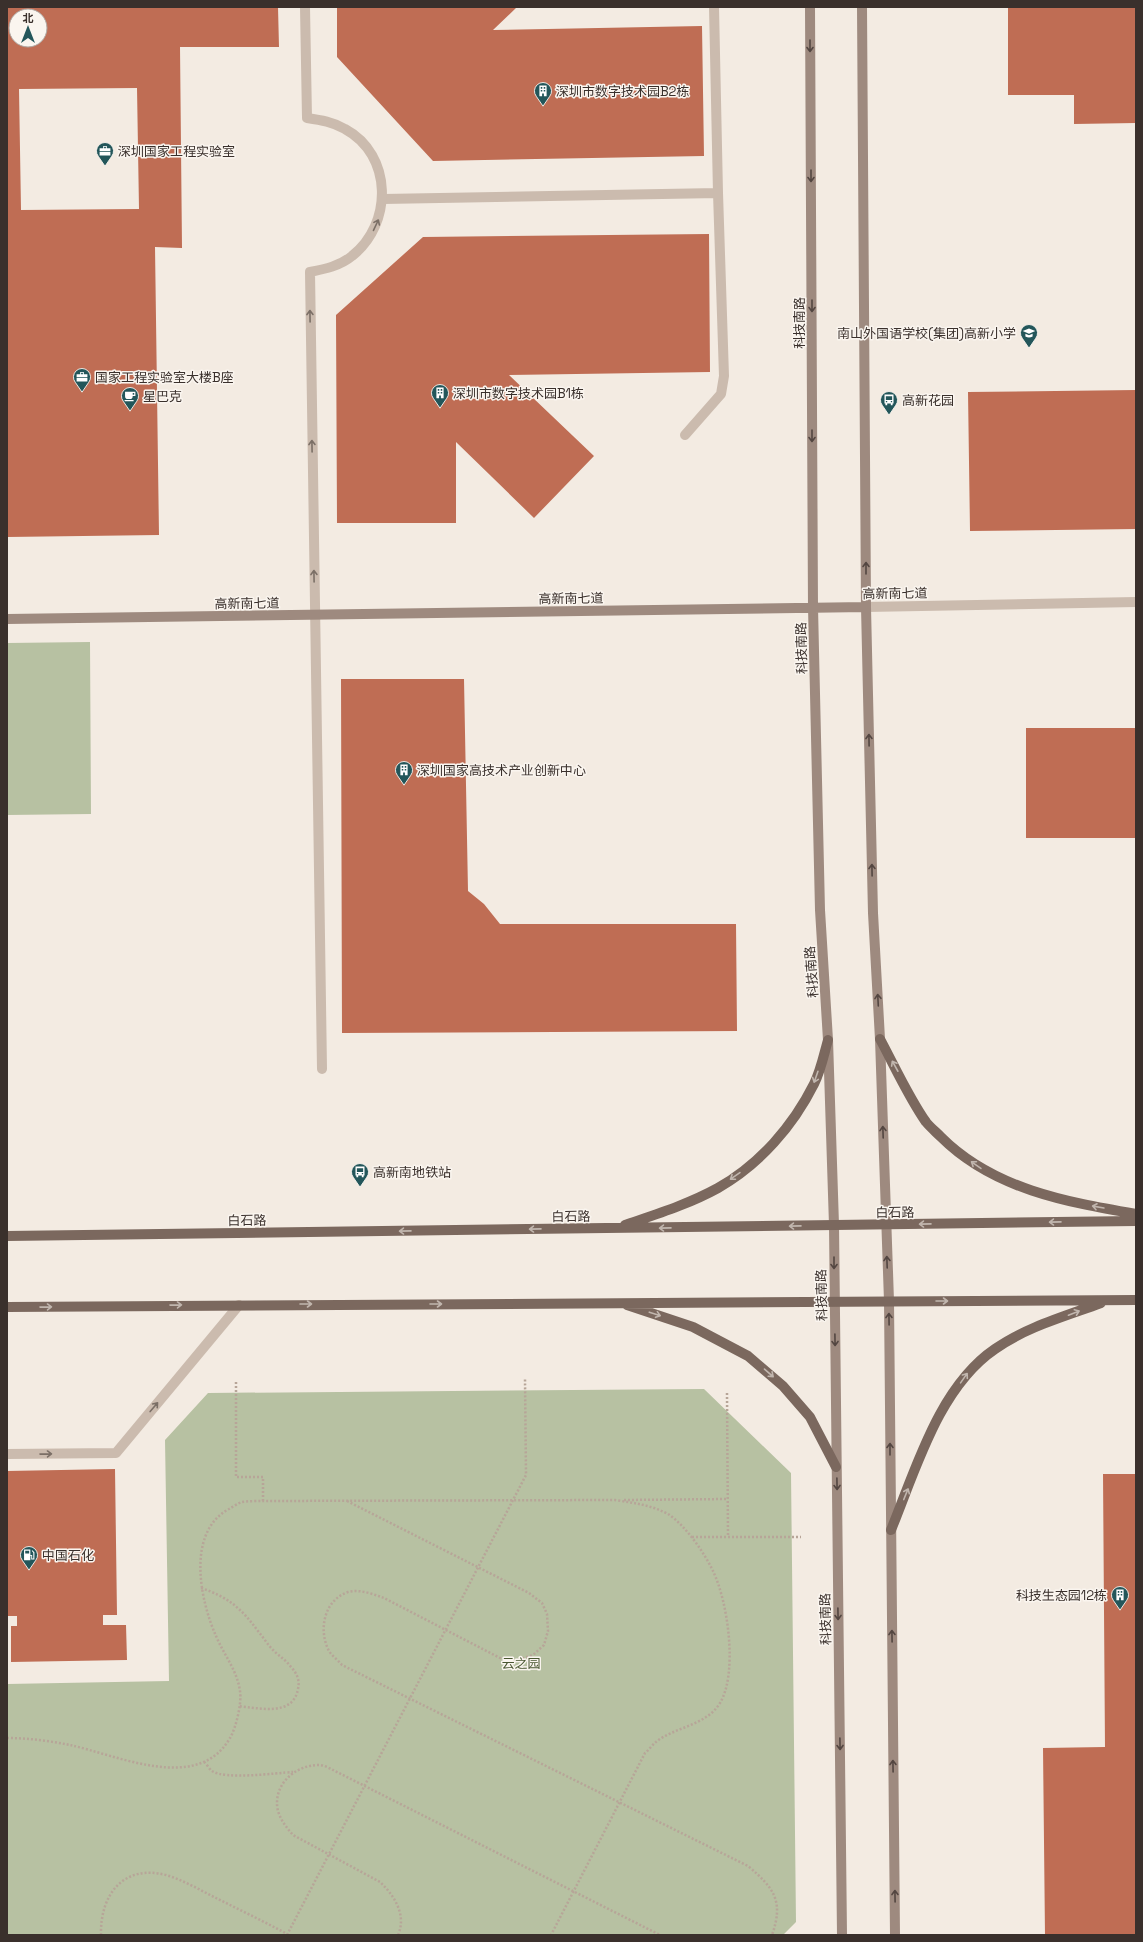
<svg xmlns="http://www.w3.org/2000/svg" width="1143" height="1942" font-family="'Space Grotesk','Noto Sans SC',sans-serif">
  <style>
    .green { fill: #b7c1a2 }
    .building { fill: #bf6d54; fill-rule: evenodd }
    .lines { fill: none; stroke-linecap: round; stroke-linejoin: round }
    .path { stroke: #b7a598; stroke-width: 2.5; stroke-dasharray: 2 2; stroke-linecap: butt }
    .lane { stroke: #cbbbae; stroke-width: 10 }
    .street { stroke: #cbbbae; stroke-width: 10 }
    .secondary { stroke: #9e8a7f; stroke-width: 10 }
    .primary { stroke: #7b685e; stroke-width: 10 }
    .oneway { stroke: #534641 }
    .oneway2 { stroke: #7b6f66 }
    .oneway3 { stroke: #c1b6ae }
    .labels { text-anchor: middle; stroke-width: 3; stroke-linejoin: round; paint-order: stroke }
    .poi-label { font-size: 13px; fill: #3a302c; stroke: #faf5ef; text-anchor: start }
    .street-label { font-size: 13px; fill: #3a302c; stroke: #faf5ef }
    .park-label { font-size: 13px; fill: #495731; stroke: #faf5ef }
  </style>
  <rect width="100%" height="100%" fill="#f3ebe2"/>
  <!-- green -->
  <path class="green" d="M90,642L91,814L7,815V643Z
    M704,1389L791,1473L796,1922L783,1935H7V1684L169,1681L165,1440L208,1393Z"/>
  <!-- building -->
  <path class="building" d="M7,7H278L279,47H180L182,248L155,247L159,535L7,537ZM16,16H40V40H16ZM137,88L139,209L21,210L19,89Z
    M337,7H517L493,30L702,26L704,156L433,161L337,57Z
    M1008,7H1136V123L1074,124V95H1008Z
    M709,234L710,372L509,375L594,456L534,518L456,442V523H337L336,315L423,237Z
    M1136,390V529L970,531L968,392Z
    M341,679H464L468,891L484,904L500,924H736L737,1031L342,1033Z
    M1026,728H1136V838H1026Z
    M115,1469L117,1615H103V1625H126L127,1660L11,1662V1626H17V1616H7V1471Z
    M1103,1474H1136V1935H1045L1043,1748L1105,1747Z"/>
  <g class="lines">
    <!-- path -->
    <path class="path" d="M236,1382V1477H263V1501
      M727,1393L728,1537
      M624,1500L728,1499
      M347,1501L529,1593L542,1603L547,1614L548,1631L544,1645L533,1655L518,1660L502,1659L384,1598C373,1594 360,1589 348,1592C324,1600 318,1630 329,1651C332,1656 338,1660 342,1665L748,1866C774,1888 784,1901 772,1935
      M692,1537H801
      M201,1588C228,1597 241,1608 258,1631C263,1637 268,1645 273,1650C279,1656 286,1660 291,1667C297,1673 300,1681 298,1689C293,1717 259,1708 238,1706
      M7,1738C28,1738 50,1741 70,1745C117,1755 198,1794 230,1738C236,1728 242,1703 240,1691C237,1670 224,1655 216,1636C200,1600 186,1532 229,1509C233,1507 238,1503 242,1502C249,1501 257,1501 263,1501L615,1500C634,1503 651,1505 668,1514C685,1525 704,1552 713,1571C728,1602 738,1673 720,1703C706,1726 674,1727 656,1742C652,1745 649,1750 645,1753L551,1935
      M204,1762C207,1764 209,1769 212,1771C225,1780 276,1773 293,1772
      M101,1935C100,1895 123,1864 166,1875C183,1880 200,1890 216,1898C240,1910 265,1922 289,1935
      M287,1935L526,1475L525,1379
      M398,1935C407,1915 394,1895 380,1882L293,1835C287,1828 281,1821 278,1811C272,1786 294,1765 319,1765C324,1765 329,1768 333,1770L660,1935"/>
    <!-- lane -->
    <path class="lane" d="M383,199L718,193
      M685,435L721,394L724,376L718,193L714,7
      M7,1454L116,1453L239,1305"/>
    <!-- street -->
    <path class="street" d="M305,7L307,118C321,120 333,122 345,129C393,155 393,224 352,256C340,266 325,269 310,272L322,1069
      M866,607L1136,602"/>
    <!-- secondary -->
    <path class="secondary" d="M810,7L813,607L820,910L828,1040L834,1225L842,1935
      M862,7L866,607L873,913L880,1039L889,1301L895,1935
      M7,619L866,607"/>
    <!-- primary -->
    <path class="primary" d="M880,1039C894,1065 909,1098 926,1122C930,1127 936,1132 941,1137C993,1189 1066,1202 1136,1214
      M625,1225C657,1214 689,1204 718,1188C760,1164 793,1126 814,1084C821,1070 824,1054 828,1040
      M7,1236L1136,1221
      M627,1305L693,1327L748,1356L783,1386L810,1417L836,1467
      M7,1307L1136,1300
      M891,1530C916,1469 939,1387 995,1349C1026,1327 1066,1316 1101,1303"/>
  </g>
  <!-- one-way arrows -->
  <defs><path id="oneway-shaft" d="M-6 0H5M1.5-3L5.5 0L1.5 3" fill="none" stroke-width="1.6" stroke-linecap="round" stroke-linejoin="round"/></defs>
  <g class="oneway">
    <use href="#oneway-shaft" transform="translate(810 46) rotate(90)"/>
    <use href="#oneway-shaft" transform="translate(811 176) rotate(90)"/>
    <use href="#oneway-shaft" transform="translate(812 306) rotate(90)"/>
    <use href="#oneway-shaft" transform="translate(812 436) rotate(90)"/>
    <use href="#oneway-shaft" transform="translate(866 568) rotate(-90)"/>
    <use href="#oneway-shaft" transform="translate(869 740) rotate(-91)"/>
    <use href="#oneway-shaft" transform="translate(872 870) rotate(-91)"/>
    <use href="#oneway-shaft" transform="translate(878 1000) rotate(-93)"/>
    <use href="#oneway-shaft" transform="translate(883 1132) rotate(-92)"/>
    <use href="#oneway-shaft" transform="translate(887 1262) rotate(-92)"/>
    <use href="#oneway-shaft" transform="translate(834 1263) rotate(90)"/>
    <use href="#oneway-shaft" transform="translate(889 1319) rotate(-91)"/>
    <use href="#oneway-shaft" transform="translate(835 1340) rotate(89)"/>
    <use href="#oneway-shaft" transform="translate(890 1449) rotate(-90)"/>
    <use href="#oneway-shaft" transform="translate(837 1484) rotate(89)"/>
    <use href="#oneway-shaft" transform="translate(838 1614) rotate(89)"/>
    <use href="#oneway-shaft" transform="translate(892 1636) rotate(-91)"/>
    <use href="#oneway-shaft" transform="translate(840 1744) rotate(89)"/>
    <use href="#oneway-shaft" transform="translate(893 1766) rotate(-91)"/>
    <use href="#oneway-shaft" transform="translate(895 1896) rotate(-91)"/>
  </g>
  <g class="oneway2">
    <use href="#oneway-shaft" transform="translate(376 225) rotate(-65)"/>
    <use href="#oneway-shaft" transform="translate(310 316) rotate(-91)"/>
    <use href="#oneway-shaft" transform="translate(312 446) rotate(-91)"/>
    <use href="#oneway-shaft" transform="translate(314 576) rotate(-91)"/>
    <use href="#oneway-shaft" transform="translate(154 1407) rotate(-50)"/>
    <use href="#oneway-shaft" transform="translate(46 1454) rotate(-1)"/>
  </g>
  <g class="oneway3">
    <use href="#oneway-shaft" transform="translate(895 1066) rotate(-119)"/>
    <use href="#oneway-shaft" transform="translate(816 1077) rotate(109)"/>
    <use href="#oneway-shaft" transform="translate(976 1165) rotate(-145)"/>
    <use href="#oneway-shaft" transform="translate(735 1176) rotate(145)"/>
    <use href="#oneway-shaft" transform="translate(1098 1207) rotate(-170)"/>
    <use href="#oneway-shaft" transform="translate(1055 1222) rotate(179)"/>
    <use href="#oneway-shaft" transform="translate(925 1224) rotate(179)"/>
    <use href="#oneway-shaft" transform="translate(795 1226) rotate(179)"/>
    <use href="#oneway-shaft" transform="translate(665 1228) rotate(179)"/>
    <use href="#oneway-shaft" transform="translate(535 1229) rotate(179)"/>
    <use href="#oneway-shaft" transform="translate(405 1231) rotate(179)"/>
    <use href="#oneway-shaft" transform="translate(942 1301)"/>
    <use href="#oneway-shaft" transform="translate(306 1304)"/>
    <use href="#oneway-shaft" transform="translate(436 1304)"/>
    <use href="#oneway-shaft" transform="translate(176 1305) rotate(-1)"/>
    <use href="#oneway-shaft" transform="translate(46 1307) rotate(-1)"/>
    <use href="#oneway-shaft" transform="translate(1074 1313) rotate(-21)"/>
    <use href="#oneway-shaft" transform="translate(655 1314) rotate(18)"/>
    <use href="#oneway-shaft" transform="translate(769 1373) rotate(41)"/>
    <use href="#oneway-shaft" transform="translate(964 1378) rotate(-55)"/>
    <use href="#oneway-shaft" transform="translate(906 1494) rotate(-68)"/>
  </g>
  <!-- icons -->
  <defs>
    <symbol id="building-pin" viewBox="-11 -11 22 30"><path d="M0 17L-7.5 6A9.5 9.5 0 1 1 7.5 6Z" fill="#23565a" stroke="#faf5ef"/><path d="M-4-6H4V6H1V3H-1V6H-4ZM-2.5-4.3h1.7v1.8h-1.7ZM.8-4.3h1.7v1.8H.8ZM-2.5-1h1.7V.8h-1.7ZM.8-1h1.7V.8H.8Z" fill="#fff"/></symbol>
    <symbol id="office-pin" viewBox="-11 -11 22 30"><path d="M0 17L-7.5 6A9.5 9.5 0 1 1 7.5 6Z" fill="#23565a" stroke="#faf5ef"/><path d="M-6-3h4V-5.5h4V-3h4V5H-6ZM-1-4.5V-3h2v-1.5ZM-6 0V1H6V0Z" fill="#fff"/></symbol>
    <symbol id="school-pin" viewBox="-11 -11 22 30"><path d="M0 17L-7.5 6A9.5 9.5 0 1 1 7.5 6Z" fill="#23565a" stroke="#faf5ef"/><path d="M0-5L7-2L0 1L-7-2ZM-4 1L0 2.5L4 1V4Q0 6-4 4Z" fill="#fff"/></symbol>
    <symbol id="cafe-pin" viewBox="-11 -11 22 30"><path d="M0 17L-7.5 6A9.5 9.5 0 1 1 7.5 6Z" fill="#23565a" stroke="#faf5ef"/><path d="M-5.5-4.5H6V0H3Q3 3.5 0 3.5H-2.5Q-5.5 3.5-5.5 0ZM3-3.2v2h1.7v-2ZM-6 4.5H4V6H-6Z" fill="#fff"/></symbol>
    <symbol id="bus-pin" viewBox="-11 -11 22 30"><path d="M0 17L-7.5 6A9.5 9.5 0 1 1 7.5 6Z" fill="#23565a" stroke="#faf5ef"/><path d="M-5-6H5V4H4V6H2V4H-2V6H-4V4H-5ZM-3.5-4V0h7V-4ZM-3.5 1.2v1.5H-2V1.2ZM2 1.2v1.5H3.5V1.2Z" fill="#fff"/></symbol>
    <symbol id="fuel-pin" viewBox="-11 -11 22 30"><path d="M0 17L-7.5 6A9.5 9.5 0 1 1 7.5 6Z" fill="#23565a" stroke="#faf5ef"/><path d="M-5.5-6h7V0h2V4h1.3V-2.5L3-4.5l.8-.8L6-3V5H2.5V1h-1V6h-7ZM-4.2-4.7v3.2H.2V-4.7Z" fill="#fff"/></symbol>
  </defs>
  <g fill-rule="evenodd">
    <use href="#building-pin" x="533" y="81" width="20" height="27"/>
    <use href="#office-pin" x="95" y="141" width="20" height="27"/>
    <use href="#school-pin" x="1019" y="323" width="20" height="27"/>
    <use href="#office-pin" x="72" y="367" width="20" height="27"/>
    <use href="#building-pin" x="430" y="383" width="20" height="27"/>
    <use href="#cafe-pin" x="120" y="386" width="20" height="27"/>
    <use href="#bus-pin" x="879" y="390" width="20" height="27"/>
    <use href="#building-pin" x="394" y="760" width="20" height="27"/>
    <use href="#bus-pin" x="350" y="1162" width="20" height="27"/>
    <use href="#fuel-pin" x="19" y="1545" width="20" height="27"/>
    <use href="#building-pin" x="1110" y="1585" width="20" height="27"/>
  </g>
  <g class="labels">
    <!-- poi labels -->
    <g class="poi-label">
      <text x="556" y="96">深圳市数字技术园B2栋</text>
      <text x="118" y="156">深圳国家工程实验室</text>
      <text x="1016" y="338" text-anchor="end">南山外国语学校(集团)高新小学</text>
      <text x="95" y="382">国家工程实验室大楼B座</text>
      <text x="453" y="398">深圳市数字技术园B1栋</text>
      <text x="143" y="401">星巴克</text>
      <text x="902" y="405">高新花园</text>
      <text x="417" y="775">深圳国家高技术产业创新中心</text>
      <text x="373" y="1177">高新南地铁站</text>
      <text x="42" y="1560">中国石化</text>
      <text x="1107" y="1600" text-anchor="end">科技生态园12栋</text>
    </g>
    <!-- street labels -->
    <g class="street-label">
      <text transform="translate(799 323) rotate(-90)" y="5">科技南路</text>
      <text transform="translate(895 593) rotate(-1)" y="5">高新南七道</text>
      <text transform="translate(571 598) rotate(-1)" y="5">高新南七道</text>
      <text transform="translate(247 603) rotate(-1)" y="5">高新南七道</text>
      <text transform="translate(801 648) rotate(-91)" y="5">科技南路</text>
      <text transform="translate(811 972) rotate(-94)" y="5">科技南路</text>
      <text transform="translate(895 1212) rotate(-1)" y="5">白石路</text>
      <text transform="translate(571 1216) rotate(-1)" y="5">白石路</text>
      <text transform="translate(247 1220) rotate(-1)" y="5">白石路</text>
      <text transform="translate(821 1295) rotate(-91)" y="5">科技南路</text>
      <text transform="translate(825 1619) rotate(-91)" y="5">科技南路</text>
    </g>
    <!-- park labels -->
    <g class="park-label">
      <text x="521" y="1668">云之园</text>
    </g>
  </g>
  <!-- border -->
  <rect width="1143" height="1942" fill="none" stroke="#3a302c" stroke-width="16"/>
  <!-- north arrow -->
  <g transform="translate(28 28)"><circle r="19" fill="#faf5ef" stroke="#ada6a1"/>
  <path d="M0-3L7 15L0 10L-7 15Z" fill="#23565a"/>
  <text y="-6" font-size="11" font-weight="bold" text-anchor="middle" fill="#3a302c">北</text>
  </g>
</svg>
